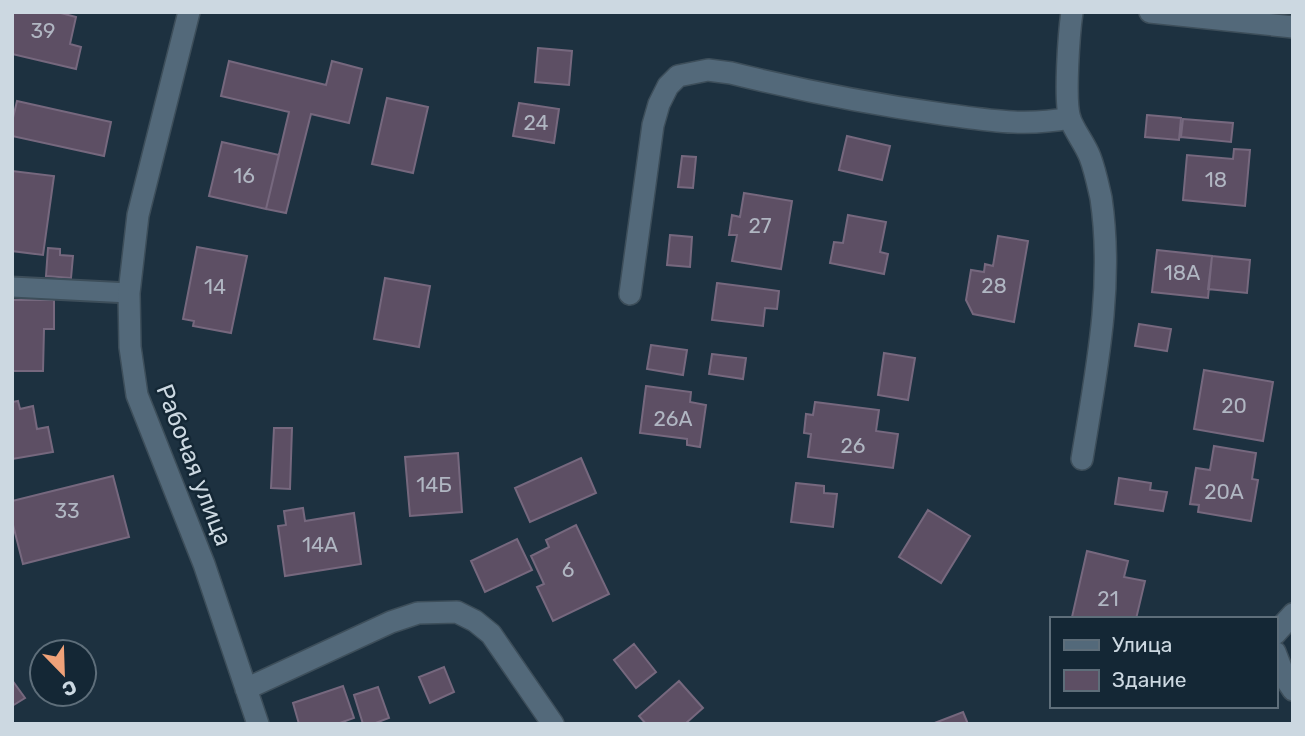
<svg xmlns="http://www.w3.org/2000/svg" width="1305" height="736" font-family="Rubik,sans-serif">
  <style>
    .building { fill: #5d4f64; stroke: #76687e; stroke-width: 2 }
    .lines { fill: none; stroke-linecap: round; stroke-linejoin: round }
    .service-casing { stroke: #3d4e5a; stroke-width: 23 }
    .minor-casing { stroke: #3d4e5a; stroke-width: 24 }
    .service { stroke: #53697a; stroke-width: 19 }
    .minor { stroke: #53697a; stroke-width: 21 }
    .labels { text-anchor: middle; stroke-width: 5; stroke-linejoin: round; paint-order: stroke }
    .number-label { font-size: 21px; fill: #b0b6c2 }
    .street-label { font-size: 24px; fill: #ccd8e1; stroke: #142735 }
  </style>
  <rect width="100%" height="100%" fill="#1d3140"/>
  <!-- building -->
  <path class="building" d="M13,12H57L76,17L70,44L81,47L76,69L12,54Z
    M538,48L572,51L569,85L535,82Z
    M229,61L326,85L332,61L362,69L349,123L311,114L286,213L266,209L289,112L221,96Z
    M387,98L428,107L413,173L372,164Z
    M17,101L111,122L104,156L12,136V122Z
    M519,103L559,109L554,143L513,136Z
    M1147,115L1181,118L1179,140L1145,137Z
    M1183,119L1233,123L1231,142L1181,137Z
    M847,136L890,146L882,180L839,170Z
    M222,142L279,155L266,209L209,196Z
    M1234,149L1250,150L1245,206L1183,200L1187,155L1233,159Z
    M682,156L696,157L693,188L678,187Z
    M12,171L54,176L43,255L12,251Z
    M744,193L792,201L781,269L732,261L737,235H729L732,215L740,217Z
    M848,215L886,222L880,252L888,254L884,274L830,263L834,242L843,243Z
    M670,235L692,237L690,267L667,265Z
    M998,236L1028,241L1014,322L973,314L966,300L971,270L984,272L985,264L993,266Z
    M197,247L247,256L231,333L193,326L194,321L183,319Z
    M48,248L60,249V255L73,256L71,278L46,276Z
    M1157,250L1212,256L1208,298L1152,292Z
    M1212,256L1250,260L1247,293L1208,289Z
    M385,278L430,286L419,347L374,339Z
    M717,283L779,291L777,309L765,308L763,326L712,320Z
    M12,300H54V329H44L43,371H12Z
    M1139,324L1171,329L1167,351L1135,346Z
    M651,345L687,350L683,375L647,369Z
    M884,353L915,358L908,400L878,395Z
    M712,354L746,358L743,379L709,374Z
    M1204,370L1273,382L1263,441L1194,429Z
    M646,386L691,392L690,402L706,405L700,447L687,445V439L640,433Z
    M18,401L20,409L33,406L37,429L48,427L53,452L12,459V402Z
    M815,402L879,410L876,431L898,434L893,468L808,457L811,434L804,433L806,414L813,415Z
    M274,428H292L290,489L271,488Z
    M1214,446L1256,453L1252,479L1258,480L1251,521L1198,512L1199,505L1190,504L1196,468L1210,470Z
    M458,453L462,512L410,516L405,457Z
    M581,458L596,493L530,522L515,488Z
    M113,476L129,537L23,564L12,521V501Z
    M1119,478L1151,483L1150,490L1167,492L1163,511L1115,504Z
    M796,483L824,486V493L837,494L833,527L791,522Z
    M303,508L305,521L354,513L361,564L285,576L278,526L286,525L284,511Z
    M928,510L970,536L941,583L899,557Z
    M576,525L609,594L553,621L537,587L544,584L531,556L549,547L546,540Z
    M517,539L532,570L485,592L471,561Z
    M1087,551L1128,561L1124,577L1145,581L1136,619L1072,617Z
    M634,644L656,672L636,688L614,660Z
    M444,667L454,692L430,703L419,677Z
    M12,680L25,698L12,706Z
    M679,681L703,708L685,724H646L639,716Z
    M343,686L354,718L337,724H299L293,703Z
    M378,687L389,718L373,724H363L354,695Z
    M963,712L968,724H932Z"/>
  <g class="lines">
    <defs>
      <path id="service" d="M12,287L129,293"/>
      <path id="minor" d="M189,12L138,215L129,293L130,347L137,395L204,564L258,724
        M1072,12C1069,33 1064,101 1070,119C1075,132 1085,144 1090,157C1095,170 1098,185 1101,198C1114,286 1096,373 1082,459
        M1150,12L1293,27
        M630,294L653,125L659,104L668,86L678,76L708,70L731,73C800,90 870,104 942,114C988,120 1023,127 1070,118
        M1275,634L1293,614
        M1275,652L1285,678L1293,690
        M246,689L391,622L418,613L457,612L475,621L491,634L553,724"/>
    </defs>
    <!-- service casing -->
    <use href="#service" class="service-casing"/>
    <!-- minor casing -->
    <use href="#minor" class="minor-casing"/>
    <!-- service -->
    <use href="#service" class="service"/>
    <!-- minor -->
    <use href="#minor" class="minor"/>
  </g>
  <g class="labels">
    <!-- number labels -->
    <g class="number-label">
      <text x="43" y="38">39</text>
      <text x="536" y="130">24</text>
      <text x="244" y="183">16</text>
      <text x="1216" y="187">18</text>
      <text x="760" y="233">27</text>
      <text x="1182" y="280">18А</text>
      <text x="994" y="293">28</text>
      <text x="215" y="294">14</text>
      <text x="1234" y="413">20</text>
      <text x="673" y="426">26А</text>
      <text x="853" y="453">26</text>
      <text x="434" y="492">14Б</text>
      <text x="1224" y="499">20А</text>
      <text x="67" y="518">33</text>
      <text x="320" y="552">14А</text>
      <text x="568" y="577">6</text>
      <text x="1108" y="606">21</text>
    </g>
    <!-- street labels -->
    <g class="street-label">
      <text transform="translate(194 465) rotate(69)" y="8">Рабочая улица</text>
    </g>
  </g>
  <!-- border -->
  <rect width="1305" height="736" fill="none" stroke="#ccd8e1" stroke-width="28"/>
  <!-- legend -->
  <rect x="1050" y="617" width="228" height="91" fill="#142735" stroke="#5e6e7a" stroke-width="2"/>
  <rect x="1064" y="640" width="35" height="10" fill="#53697a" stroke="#5e6e7a" stroke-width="2"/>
  <text x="1112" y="652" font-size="21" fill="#ccd8e1">Улица</text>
  <rect x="1064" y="670" width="35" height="21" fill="#5d4f64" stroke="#5e6e7a" stroke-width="2"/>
  <text x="1112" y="687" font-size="21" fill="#ccd8e1">Здание</text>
  <!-- north arrow -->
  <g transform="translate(63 673) rotate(157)"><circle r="33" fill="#142735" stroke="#5e6e7a" stroke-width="2"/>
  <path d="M0-5L12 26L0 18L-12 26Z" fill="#f0a279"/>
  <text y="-10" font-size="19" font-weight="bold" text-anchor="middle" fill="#ccd8e1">С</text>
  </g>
</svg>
